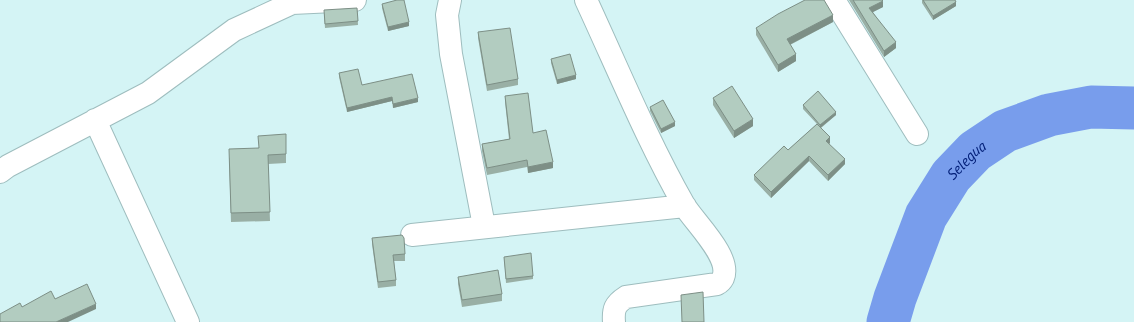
<svg xmlns="http://www.w3.org/2000/svg" width="1134" height="322" font-family="'PT Sans',sans-serif">
  <style>
    .lines { fill: none; stroke-linecap: round; stroke-linejoin: round }
    .river { stroke: #789dec; stroke-width: 43 }
    .minor-casing { stroke: #9ebdbe; stroke-width: 24 }
    .minor { stroke: #fff; stroke-width: 22 }
    .wall { fill: #99afa5 }
    .shaded-wall { fill: #7d8f86 }
    .building { fill: #b2ccc0; stroke: #7d8f86 }
    .labels { text-anchor: middle; stroke-width: 3; stroke-linejoin: round; paint-order: stroke }
    .water-label { font-size: 15px; font-style: italic; fill: #04217a; stroke: #ebfeff }
  </style>
  <rect width="100%" height="100%" fill="#d4f4f5"/>
  <g class="lines">
    <!-- river -->
    <path class="river" id="s1" d="M888,322L895,298L926,216L951,176L975,151L1005,131L1049,115L1091,107L1134,108"/>
    <defs>
      <path id="minor" d="M450,0L447,15L451,54L484,226
        M586,0C618,69 647,140 684,205C694,222 732,257 723,278C722,280 719,283 717,284L626,297C615,304 613,309 614,322
        M834,0L917,134
        M95,120L188,322
        M0,172L8,166L148,93L234,30L292,3L355,0
        M412,235L685,206"/>
    </defs>
    <!-- minor casing -->
    <use href="#minor" class="minor-casing"/>
    <!-- minor -->
    <use href="#minor" class="minor"/>
  </g>
  <!-- wall -->
  <path class="wall" d="M849,0H882L883,7L873,12L896,48L884,57Z
    M922,0H955L956,6L933,20L922,3Z
    M382,4L409,26L388,31L382,8Z
    M357,8L358,25L325,28L324,14Z
    M833,22L790,45L796,61L778,72L756,35V28Z
    M478,32L518,79V85L487,91L478,38Z
    M551,59L576,79L557,84L551,63Z
    M339,73L362,85L418,102L393,108L392,101L347,112L339,77Z
    M505,96L533,133L553,168L528,173L527,167L487,175L482,151V144L509,139L505,102Z
    M713,98L753,126L734,138L713,105Z
    M803,105L836,115L821,128L830,143L829,144L845,164L828,181L809,161L771,198L754,180V175L788,150L817,124L803,109Z
    M650,107L675,126L661,133L650,111Z
    M286,134V163L268,164L270,221L231,222L229,158L258,148Z
    M372,238L405,254V261H394L396,280V286L378,288L372,244Z
    M504,257L533,276V279L506,283Z
    M458,277L502,294V301L462,307L458,284Z"/>
  <!-- shaded-wall -->
  <path class="shaded-wall" d="M883,1V7L869,14V8Z
    M956,2V6L933,20V16Z
    M833,15V22L787,46V39Z
    M409,22V26L388,31V27Z
    M896,42V48L884,57V51Z
    M796,54V61L778,72V65Z
    M576,75V79L557,84V80Z
    M392,97V101L347,112V108Z
    M418,98V102L393,108V104Z
    M836,112V115L820,128V125Z
    M753,119V126L734,138V131Z
    M675,122V126L661,133V129Z
    M830,137V143L826,146V141Z
    M809,156V161L771,198V192Z
    M845,159V164L828,181V175Z
    M553,162V168L528,173V167Z
    M96,304V309L68,322H56Z"/>
  <!-- building -->
  <path class="building" d="M397,0H404L409,22L388,27L382,4Z
    M805,0H824L833,15L787,39L796,54L778,65L756,28L778,14Z
    M853,0H882L883,1L869,8L896,42L884,51Z
    M923,0H955L956,2L933,16Z
    M357,8L358,21L325,24L324,10Z
    M510,28L518,79L487,85L478,32Z
    M570,54L576,75L557,80L551,59Z
    M358,69L362,85L412,74L418,98L393,104L392,97L347,108L339,73Z
    M732,86L753,119L734,131L713,98Z
    M818,91L836,112L820,125L803,105Z
    M528,93L533,133L546,130L553,162L528,167L527,160L487,168L482,144L510,139L505,96Z
    M663,100L675,122L661,129L650,107Z
    M817,124L830,137L826,141L845,159L828,175L809,156L771,192L754,175L784,146L788,150Z
    M286,134V154L268,155L270,212L231,213L229,149L259,148L258,136Z
    M402,235L404,238L405,254L393,255L396,280L378,282L372,238Z
    M531,253L533,276L506,279L504,257Z
    M498,270L502,294L462,300L458,277Z
    M87,284L96,304L56,322H0V314L20,303L22,307L51,291L55,299Z
    M703,292L704,322H682L681,295Z"/>
  <g class="labels">
    <!-- water labels -->
    <g class="water-label">
      <text dy="5" stroke="none"><textPath href="#s1" startOffset="182">Selegua</textPath></text>
    </g>
  </g>
</svg>
